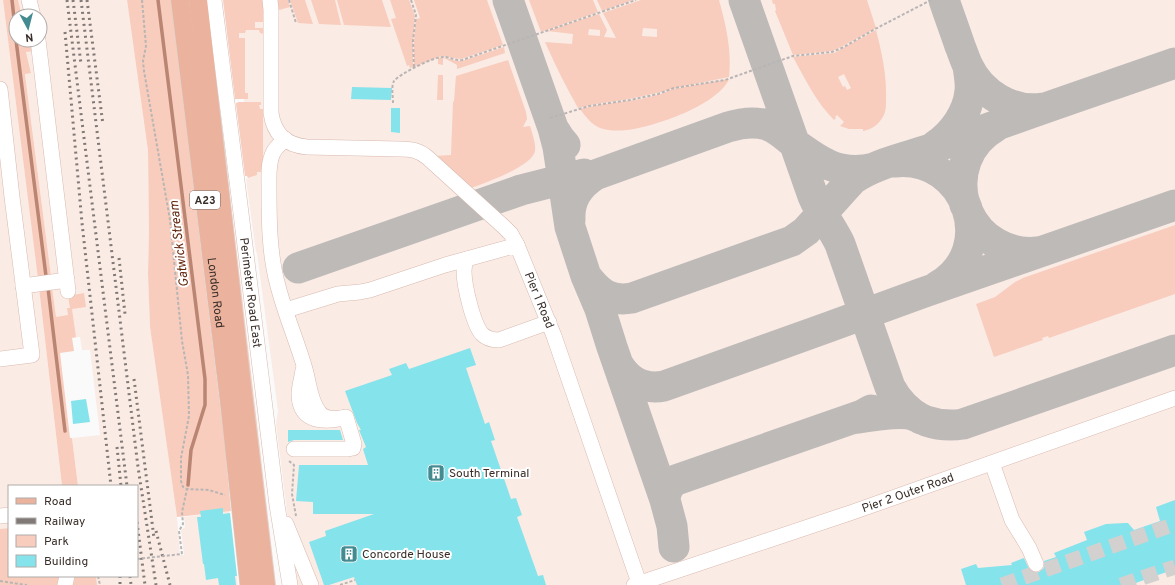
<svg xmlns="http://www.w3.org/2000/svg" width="1175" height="585" font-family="Overpass,sans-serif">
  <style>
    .built { fill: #fbebe5 }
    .green { fill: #f8cdbd; fill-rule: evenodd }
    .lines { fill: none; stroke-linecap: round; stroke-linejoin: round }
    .stream { stroke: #ba8572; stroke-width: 3.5 }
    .taxiway { stroke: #bdbab8; stroke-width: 31 }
    .building { fill: #85e3eb }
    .minor-tunnel { stroke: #d3d1d0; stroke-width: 15; stroke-dasharray: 15 8; stroke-linecap: butt }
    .minor-casing { stroke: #d8baaf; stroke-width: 16 }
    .major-casing { stroke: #d7d5d4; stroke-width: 19 }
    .path { stroke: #b9b5b4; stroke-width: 2; stroke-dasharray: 3 2; stroke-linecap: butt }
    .minor { stroke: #fff; stroke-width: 15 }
    .major { stroke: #ebb39e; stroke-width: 18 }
    .rail { stroke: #807976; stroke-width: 3; stroke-dasharray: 2 4; stroke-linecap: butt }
    .path-bridge { stroke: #b9b5b4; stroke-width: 2; stroke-dasharray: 3 2; stroke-linecap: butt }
    .labels { text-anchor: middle; stroke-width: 4; stroke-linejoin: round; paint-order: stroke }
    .shield { fill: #fff; stroke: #746c68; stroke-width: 1 }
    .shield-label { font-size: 11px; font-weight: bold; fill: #382d28 }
    .street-label { font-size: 12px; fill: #382d28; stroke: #fff }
    .poi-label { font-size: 12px; fill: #382d28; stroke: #fff; text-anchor: start }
    .water-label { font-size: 13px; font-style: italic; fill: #63250c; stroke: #fff }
  </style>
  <rect width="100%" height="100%" fill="#fafafa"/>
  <!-- built -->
  <path class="built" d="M0,0H3L38,278L51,276L25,73L31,72L26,52L40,40V16H22L18,0H127L148,151L149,232L148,274L150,327L177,517L180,555H184L181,530L185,527L184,517L229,511L238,585H97L96,576H137V486H78L72,438L100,435L90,350H82L80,337L72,338L74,351L39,288L62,486H9V528L0,529Z
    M236,0H1175V585H296L276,424L278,411L257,253L256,252L246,179L252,177L243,91Z"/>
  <!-- green -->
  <path class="green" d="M3,0H18L22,16H16V40H32L34,51L26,52L31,73L25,74L51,276L38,279Z
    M127,0H171L225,445L231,511L177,517L150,327L148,274L149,232L148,151Z
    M207,0L276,585H272Z
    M223,0H262L263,2L264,22H255V28H265L264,34L260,33L259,30H246L245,33H239V38H245V93H248V99H235Z
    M277,0H288L290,7L279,10Z
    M290,0H305L313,24L298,23Z
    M311,0H335L341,25L319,24Z
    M337,0H382L391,27L344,25Z
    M390,0H409L415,16L413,41V67L410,68L409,65L407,66L391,19L396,18Z
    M414,0H487L503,45L461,59L441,56L414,67V41L416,19L420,18Z
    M529,0H593L598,12L541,32Z
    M597,0H633L602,11Z
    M641,0H719C726,25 732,51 729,77L675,88L657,93L629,99L596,104L578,108C566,87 555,65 545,42L572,44L573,34L547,31L599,14L607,30L604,37L616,38L603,13ZM643,28L657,29V37L642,36ZM589,29L600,30V36L588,35Z
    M772,0H867L876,28L841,47L832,51L793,55L775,11L776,10L775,4H773Z
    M876,30C882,53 887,76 886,100C886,104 886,108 885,112C882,122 872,130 863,131V129H849L840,126L844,122L837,115L835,117L836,118L834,120C816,102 805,79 793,57L834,53ZM844,74L851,88L847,90L845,86L843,87L838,77Z
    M504,47L505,53L457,69V65L446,59L443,58V65L438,64V58C447,56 453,62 462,61Z
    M508,60L526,112L527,119L523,127L530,126C532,133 536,143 535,151C533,166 485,183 471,188L435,156L451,155L453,102L454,101L456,76Z
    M438,75H443V100H437Z
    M729,79C718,105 654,127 627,130C618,131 609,131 600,128C592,125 585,116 580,109L598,105L641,99L661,94L673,89Z
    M239,102H261V105H259L260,109H263V172H257V175L248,178L247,176H245L236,104V103Z
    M1175,225V294L1049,338L1048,336L1042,338L1043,340L994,357L976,304L995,297L1015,282L1023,278Z
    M39,288H52L56,317L68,315L67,308H70L68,296L84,293L86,307L72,309L76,337L72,338L74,351L60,353L70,438H72L78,486H62Z
    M9,528V576H62L61,585H0V529Z
    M70,576H96L97,585H69Z"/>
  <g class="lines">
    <!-- stream -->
    <path class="stream" d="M12,0L16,37
      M158,0L205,379V405L191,450L188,485
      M16,40L46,276
      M48,288L65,431"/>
    <!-- taxiway -->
    <path class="taxiway" d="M508,0L553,128L560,139L565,145
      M744,0L813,196C820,213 832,227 840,244L890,387C898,402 907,411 921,419
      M944,0C949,15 955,31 960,46C963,53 965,60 968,66C981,94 1013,113 1043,108
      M553,128L558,147L570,227L586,276L600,309L612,347L665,500L672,526L674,547
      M935,146C953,134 968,113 970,91C971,83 969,74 968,66
      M895,162C967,155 1000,250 938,286
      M965,205C956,175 967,143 995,127
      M968,212C980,239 1008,255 1037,252
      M570,220C569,200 578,186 595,175L728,127C741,123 754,121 767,125C776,128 783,134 790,140C817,160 838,177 874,168
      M298,268L521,190L584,174
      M586,276C599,293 610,302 632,298L792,241L806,231L852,180C873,164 908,157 934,148C1014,118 1095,91 1175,63
      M618,364C628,381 644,390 664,386L826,328L922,293L1175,205
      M851,419C866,417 893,412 908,414C914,415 920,418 926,421C938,425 951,426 963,424L1175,350
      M665,500C666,491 668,485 676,480L851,419L862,415L871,410"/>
  </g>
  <!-- building -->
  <path class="building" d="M352,87L392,88L391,100L351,99Z
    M391,108H400V133L391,132Z
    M470,348L476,365L466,368L485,424L489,422L495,440L491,441L511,499L516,498L522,515L517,517L538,576L543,575L546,585H357L354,577L329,585H324L309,542L326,536L325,531L374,514H313V502L296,501L299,465H368L363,449L366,447L359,430H361L357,423L345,391L392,375L389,369L406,363L409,369Z
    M86,399L90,422L73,424L71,401Z
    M288,430H340L343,440H294L288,442Z
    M1175,500V569L1130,585H966L961,569L976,564L978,568L1012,565L1011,563L1024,558L1030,571L1035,573L1039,572L1043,569L1045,565L1044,561L1056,557L1054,553L1087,540L1084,532L1106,524L1125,523H1128L1134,530L1160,521L1156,507Z
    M223,508V514L230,513L237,576H235L236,585H219L218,578L206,580L204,564H203L197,517H201L200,511Z"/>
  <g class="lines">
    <!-- minor-tunnel -->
    <path class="minor-tunnel" d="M1002,585L1175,524
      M1121,585L1175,567"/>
    <defs>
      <g id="minor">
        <path d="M29,0L33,16"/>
        <path id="s1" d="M214,0L239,197L277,505L290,585"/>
        <path d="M270,0L271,10V113C274,134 286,145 307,147L399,149C411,149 419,150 428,158L504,227L511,234L517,245"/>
        <path d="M38,40L68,291"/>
        <path d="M0,89L12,197L32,355L0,359"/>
        <path d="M285,139C280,144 275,148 273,153C268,163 269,176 269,186C269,219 269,254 278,286C285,314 297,341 305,369C309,383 310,401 319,412C324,419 333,419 341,418"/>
        <path d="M467,259C465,263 464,267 464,271C464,285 473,324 482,334C487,339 493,340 499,340L549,322"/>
        <path d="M23,286L67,280"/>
        <path id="s2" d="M286,310L338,294L360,292L370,290L445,265L517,245L554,336L639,583"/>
        <path d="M294,449H348L353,448L354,444L346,417C325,423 300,423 299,395C299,386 302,378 303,370"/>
        <path d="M992,463L1012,520L1029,548L1036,564"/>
        <path d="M0,516L9,515"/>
        <path d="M286,524L311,585"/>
        <path d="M65,585L67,576"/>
        <path id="s3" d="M634,585L850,513L1175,398"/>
      </g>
      <g id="major">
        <path id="s4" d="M180,0L229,400L249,585"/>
        <path d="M198,0L240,368L266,585"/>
      </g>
    </defs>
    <!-- minor casing -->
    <use href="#minor" class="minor-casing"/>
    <!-- major casing -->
    <use href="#major" class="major-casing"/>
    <!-- path -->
    <path class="path" d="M142,0L146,46L143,61L144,71L170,220L182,341L188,375L189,416L181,458V481L183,487L187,489L209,490L225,495
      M289,0L296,23
      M411,0L416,15L413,41L414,68
      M393,103C393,97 391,86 394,81C399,74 435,56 444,57C450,57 455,61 462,60L636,0
      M550,118L589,106L630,100L658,94L674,88L725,80L793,56L832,52L844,47L877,28L931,0
      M289,461L294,465L292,494L296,516
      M182,554L179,531L183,524L182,512L187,489
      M98,576L100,585
      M0,581L27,585
      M340,585L355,580"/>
    <!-- minor -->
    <use href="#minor" class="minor"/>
    <!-- major -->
    <use href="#major" class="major"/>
    <!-- rail -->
    <path class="rail" d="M67,0L127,486
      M73,0L81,64
      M81,0L138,467L156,585
      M87,0L103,125
      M65,32L82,223L111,486
      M119,258L125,314
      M134,379L154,538
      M117,447L121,486
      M137,522L145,585
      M156,531L170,585
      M120,576V585
      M130,576L131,585"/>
    <!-- path-bridge -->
    <path class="path-bridge" d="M137,559L182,554"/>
  </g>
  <!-- icons -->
  <defs>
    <symbol id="building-square" viewBox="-11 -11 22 22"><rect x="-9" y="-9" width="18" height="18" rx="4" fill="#448b91" stroke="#fff"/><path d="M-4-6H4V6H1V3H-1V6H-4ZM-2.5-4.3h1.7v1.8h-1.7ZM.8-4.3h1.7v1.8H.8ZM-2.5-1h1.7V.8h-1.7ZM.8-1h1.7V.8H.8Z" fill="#fff"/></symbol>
  </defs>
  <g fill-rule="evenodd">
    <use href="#building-square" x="426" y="463" width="20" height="20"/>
    <use href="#building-square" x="339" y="544" width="20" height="20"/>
  </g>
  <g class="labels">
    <!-- shield labels -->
    <rect class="shield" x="190" y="191" width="30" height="18" rx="3"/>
    <g class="shield-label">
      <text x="205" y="204">A23</text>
    </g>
    <!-- street labels -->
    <g class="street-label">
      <text dy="4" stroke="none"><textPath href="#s4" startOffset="295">London Road</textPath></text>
      <text dy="4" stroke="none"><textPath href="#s1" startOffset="295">Perimeter Road East</textPath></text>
      <text dy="4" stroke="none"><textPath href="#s2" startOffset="300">Pier 1 Road</textPath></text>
      <text dy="4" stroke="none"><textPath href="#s3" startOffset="289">Pier 2 Outer Road</textPath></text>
    </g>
    <!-- poi labels -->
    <g class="poi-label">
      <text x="449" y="477">South Terminal</text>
      <text x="362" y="558">Concorde House</text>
    </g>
    <!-- water labels -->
    <g class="water-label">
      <text transform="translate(178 244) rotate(-97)" y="5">Gatwick Stream</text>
    </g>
  </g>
  <!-- legend -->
  <rect x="8" y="485" width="130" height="92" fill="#ffffff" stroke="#afaba9"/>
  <rect x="16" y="498" width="20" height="6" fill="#ebb39e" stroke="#afaba9"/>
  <text x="44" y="505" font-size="12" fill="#382d28">Road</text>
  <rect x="16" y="518" width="20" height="6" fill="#807976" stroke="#afaba9"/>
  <text x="44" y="525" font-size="12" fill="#382d28">Railway</text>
  <rect x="16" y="535" width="20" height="12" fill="#f8cdbd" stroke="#afaba9"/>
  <text x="44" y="545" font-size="12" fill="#382d28">Park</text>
  <rect x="16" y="555" width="20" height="12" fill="#85e3eb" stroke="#afaba9"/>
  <text x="44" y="565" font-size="12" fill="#382d28">Building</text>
  <!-- north arrow -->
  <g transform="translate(28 28) rotate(173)"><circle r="19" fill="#ffffff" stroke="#afaba9"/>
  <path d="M0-3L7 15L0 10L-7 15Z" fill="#448b91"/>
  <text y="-6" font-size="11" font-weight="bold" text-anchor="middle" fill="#382d28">N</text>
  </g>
</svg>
